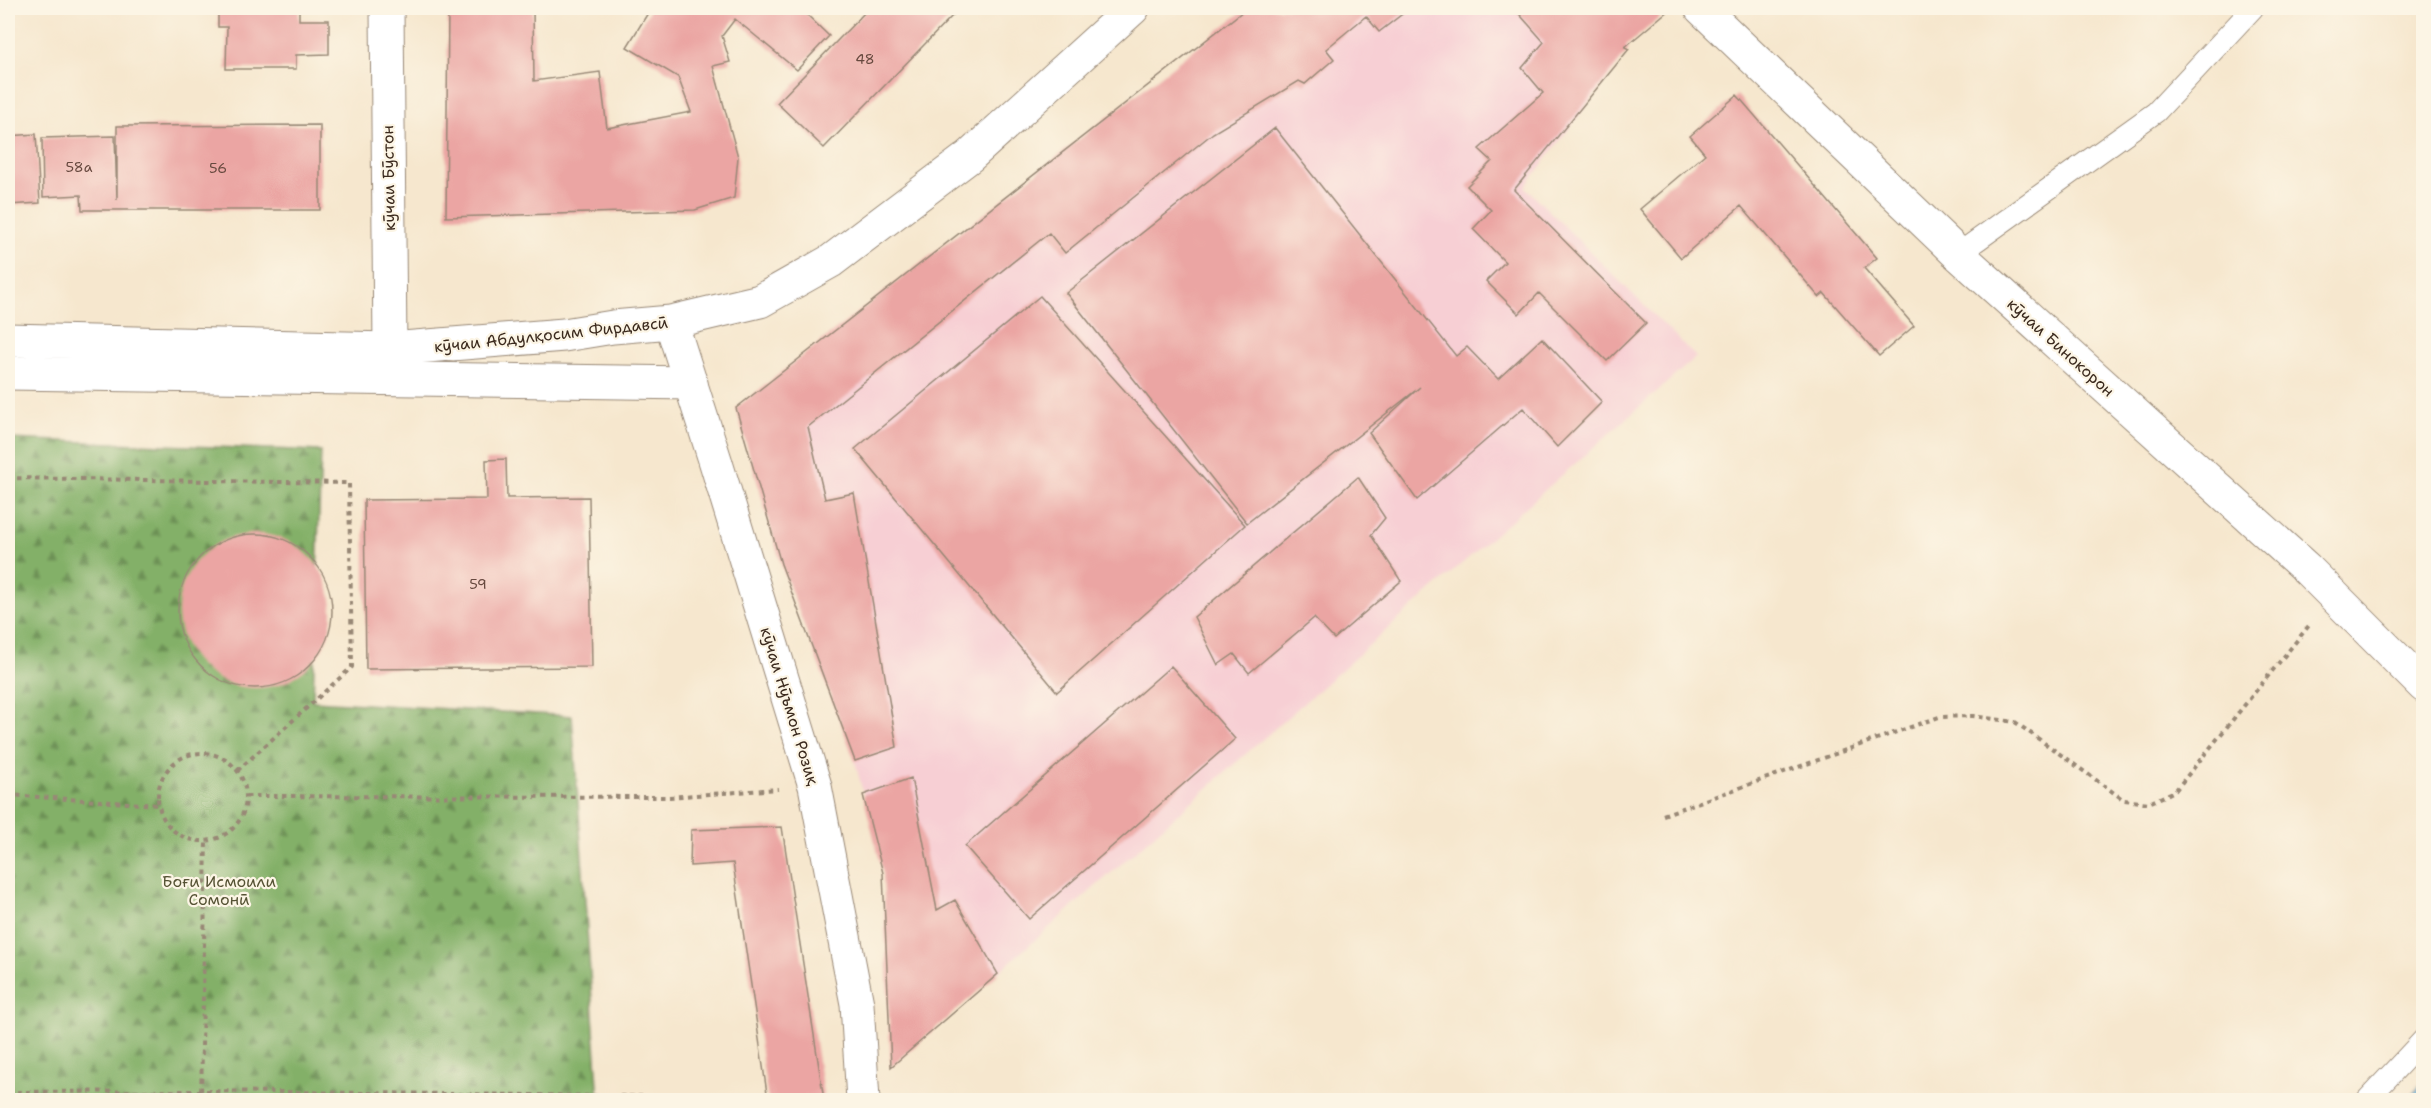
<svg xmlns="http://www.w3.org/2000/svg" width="2431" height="1108" font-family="'Shantell Sans',sans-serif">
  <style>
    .built { fill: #f7cfd4 }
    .forest { fill: url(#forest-firs); stroke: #5f6d43; stroke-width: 1.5 }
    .water { fill: url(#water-rules); stroke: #567686; stroke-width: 1.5 }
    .building { fill: #eba5a3 }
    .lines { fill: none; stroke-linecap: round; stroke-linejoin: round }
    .service-casing { stroke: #988876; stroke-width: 23 }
    .pedestrian-casing { stroke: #988876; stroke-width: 35 }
    .minor-casing { stroke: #988876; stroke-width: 35 }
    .tertiary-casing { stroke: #988876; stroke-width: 35 }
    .path { stroke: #988876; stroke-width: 4; stroke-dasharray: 4.5 4.5; stroke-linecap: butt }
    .service { stroke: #fff; stroke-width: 21 }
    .pedestrian { stroke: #fff; stroke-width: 33 }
    .minor { stroke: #fff; stroke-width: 33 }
    .tertiary { stroke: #fff; stroke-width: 33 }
    .labels { text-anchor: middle; stroke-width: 4.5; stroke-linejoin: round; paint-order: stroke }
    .number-label { font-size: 14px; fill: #67493f }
    .street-label { font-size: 16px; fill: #3b2a1e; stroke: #fcf5e5 }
    .park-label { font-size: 16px; fill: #555234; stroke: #fcf5e5 }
  </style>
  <defs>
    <pattern id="forest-firs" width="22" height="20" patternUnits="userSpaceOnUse" patternTransform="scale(1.5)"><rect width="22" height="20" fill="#83b068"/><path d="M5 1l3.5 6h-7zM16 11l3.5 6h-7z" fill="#6c8f55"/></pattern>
    <pattern id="water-rules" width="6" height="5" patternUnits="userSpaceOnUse" patternTransform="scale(1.5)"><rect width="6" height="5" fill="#72c2ed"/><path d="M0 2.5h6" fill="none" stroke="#5f9ebf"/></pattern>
  </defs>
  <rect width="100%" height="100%" fill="#fcf5e5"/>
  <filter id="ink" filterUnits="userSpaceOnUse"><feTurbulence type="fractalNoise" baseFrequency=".0167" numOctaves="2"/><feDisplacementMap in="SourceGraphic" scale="12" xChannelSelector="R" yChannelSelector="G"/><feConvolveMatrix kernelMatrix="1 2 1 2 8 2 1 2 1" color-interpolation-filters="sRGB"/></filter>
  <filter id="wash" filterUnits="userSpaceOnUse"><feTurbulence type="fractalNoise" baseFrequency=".008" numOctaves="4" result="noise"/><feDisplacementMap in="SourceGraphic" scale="24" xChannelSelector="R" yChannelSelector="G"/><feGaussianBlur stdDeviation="1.35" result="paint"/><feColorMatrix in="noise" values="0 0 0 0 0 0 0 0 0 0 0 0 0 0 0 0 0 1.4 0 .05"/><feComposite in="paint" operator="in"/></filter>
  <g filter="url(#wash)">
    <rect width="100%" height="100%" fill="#f6e7ce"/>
    <!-- built -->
    <path class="built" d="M1247,8H1591L1629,49L1525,187L1696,357L891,1067L883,873L855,761L781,564L736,408Z"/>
    <!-- forest -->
    <path class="forest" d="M8,439L321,451L313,701L572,716L599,1100H8Z"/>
    <!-- water -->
    <path class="water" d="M2423,1083V1100H2407Z"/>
    <g id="blocks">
      <!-- building -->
      <path class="building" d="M218,8H299V20H329V54L296,55V69H226L227,27H218Z
        M448,8H533L534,81L600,72L607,128L691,112L678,77L627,47L651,8H800L829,36L797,70L735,19L722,36L730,62L713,66L738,157L734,198L695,210L446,217Z
        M869,8H945L953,15L824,148L777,103Z
        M1247,8H1410L1379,32L1366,16L1326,49L1334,59L1305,84L1299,81L1213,133L1065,253L1049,233L808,427L825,499L854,493L897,747L855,761L781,564L736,408Z
        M1514,8L1670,9L1625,47L1629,49L1514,190L1646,323L1607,361L1539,293L1519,314L1486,281L1505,262L1473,229L1491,210L1467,186L1492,161L1479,149L1543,93L1522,68L1544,42Z
        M1737,95L1877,258L1864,268L1914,326L1879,356L1824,293L1819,297L1741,206L1681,258L1640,209L1705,154L1690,136Z
        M320,125V210H82L81,195L43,197L42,138L115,136L117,200V126Z
        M1275,128L1456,356L1467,347L1498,379L1542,338L1602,402L1557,447L1523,408L1417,500L1369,433L1420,387L1247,523L1066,293Z
        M36,134L40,203L8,205V136Z
        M1040,296L1245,525L1057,692L855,449Z
        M506,459L507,498L589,497L592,667L366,669L364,500L487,499L486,460Z
        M1358,477L1385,518L1371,535L1401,581L1334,639L1314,618L1249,673L1234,654L1218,665L1194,617Z
        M178 611a77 77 0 1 1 154 0a77 77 0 1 1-154 0Z
        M1171,666L1235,739L1029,919L965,846Z
        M911,778L937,910L955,900L998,974L891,1067L883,873L863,795Z
        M782,827L824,1100H768L733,863L690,866L691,830Z"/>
    </g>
  </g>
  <g filter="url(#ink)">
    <use href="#blocks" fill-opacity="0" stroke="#988876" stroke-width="1.5"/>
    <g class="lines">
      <defs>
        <path id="service" d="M1958,254L2156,112L2253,8
          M2367,1100L2424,1039"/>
        <path id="pedestrian" d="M8,373L691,383"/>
        <path id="minor" d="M387,8L390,349
          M1701,8L1958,254L2306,568L2424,686
          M671,322L716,463L815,786L857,1004L863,1100"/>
        <path id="tertiary" d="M8,340L390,349L564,335L613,327L671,322L760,301L831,261L970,156L1133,8"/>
      </defs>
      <!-- service casing -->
      <use href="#service" class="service-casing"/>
      <!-- pedestrian casing -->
      <use href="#pedestrian" class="pedestrian-casing"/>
      <!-- minor casing -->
      <use href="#minor" class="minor-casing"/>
      <!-- tertiary casing -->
      <use href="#tertiary" class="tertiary-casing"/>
      <!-- path -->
      <path class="path" d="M8,478L349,483L352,667L237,771
        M158 797a44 44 0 1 1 88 0a44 44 0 1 1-88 0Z
        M8,795L158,805
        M246,796L669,797L778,789
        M1663,815L1939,717L1973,716L2015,722L2124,800L2149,803L2175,791L2311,623
        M8,1092L201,1091L697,1097
        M201,1100L206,841"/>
      <!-- service -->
      <use href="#service" class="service"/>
      <!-- pedestrian -->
      <use href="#pedestrian" class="pedestrian"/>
      <!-- minor -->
      <use href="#minor" class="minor"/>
      <!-- tertiary -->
      <use href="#tertiary" class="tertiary"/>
    </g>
  </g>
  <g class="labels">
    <!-- number labels -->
    <g class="number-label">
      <text x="865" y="64">48</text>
      <text x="79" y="172">58а</text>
      <text x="218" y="173">56</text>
      <text x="478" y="589">59</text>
    </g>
    <!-- street labels -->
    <g class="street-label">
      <text transform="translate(388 178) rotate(-91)" y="6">кӯчаи Бӯстон</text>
      <text transform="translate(551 334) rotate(-6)" y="6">кӯчаи Абдулқосим Фирдавсӣ</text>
      <text transform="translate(2061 347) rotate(42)" y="6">кӯчаи Бинокорон</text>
      <text transform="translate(790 706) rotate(73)" y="6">кӯчаи Нӯъмон Розиқ</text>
    </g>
    <!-- park labels -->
    <g class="park-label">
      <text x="219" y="887">Боғи Исмоили<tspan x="219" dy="18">Сомонӣ</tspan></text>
    </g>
  </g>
  <!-- margin -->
  <rect width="2431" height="1108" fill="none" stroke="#fcf5e5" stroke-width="30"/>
</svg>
